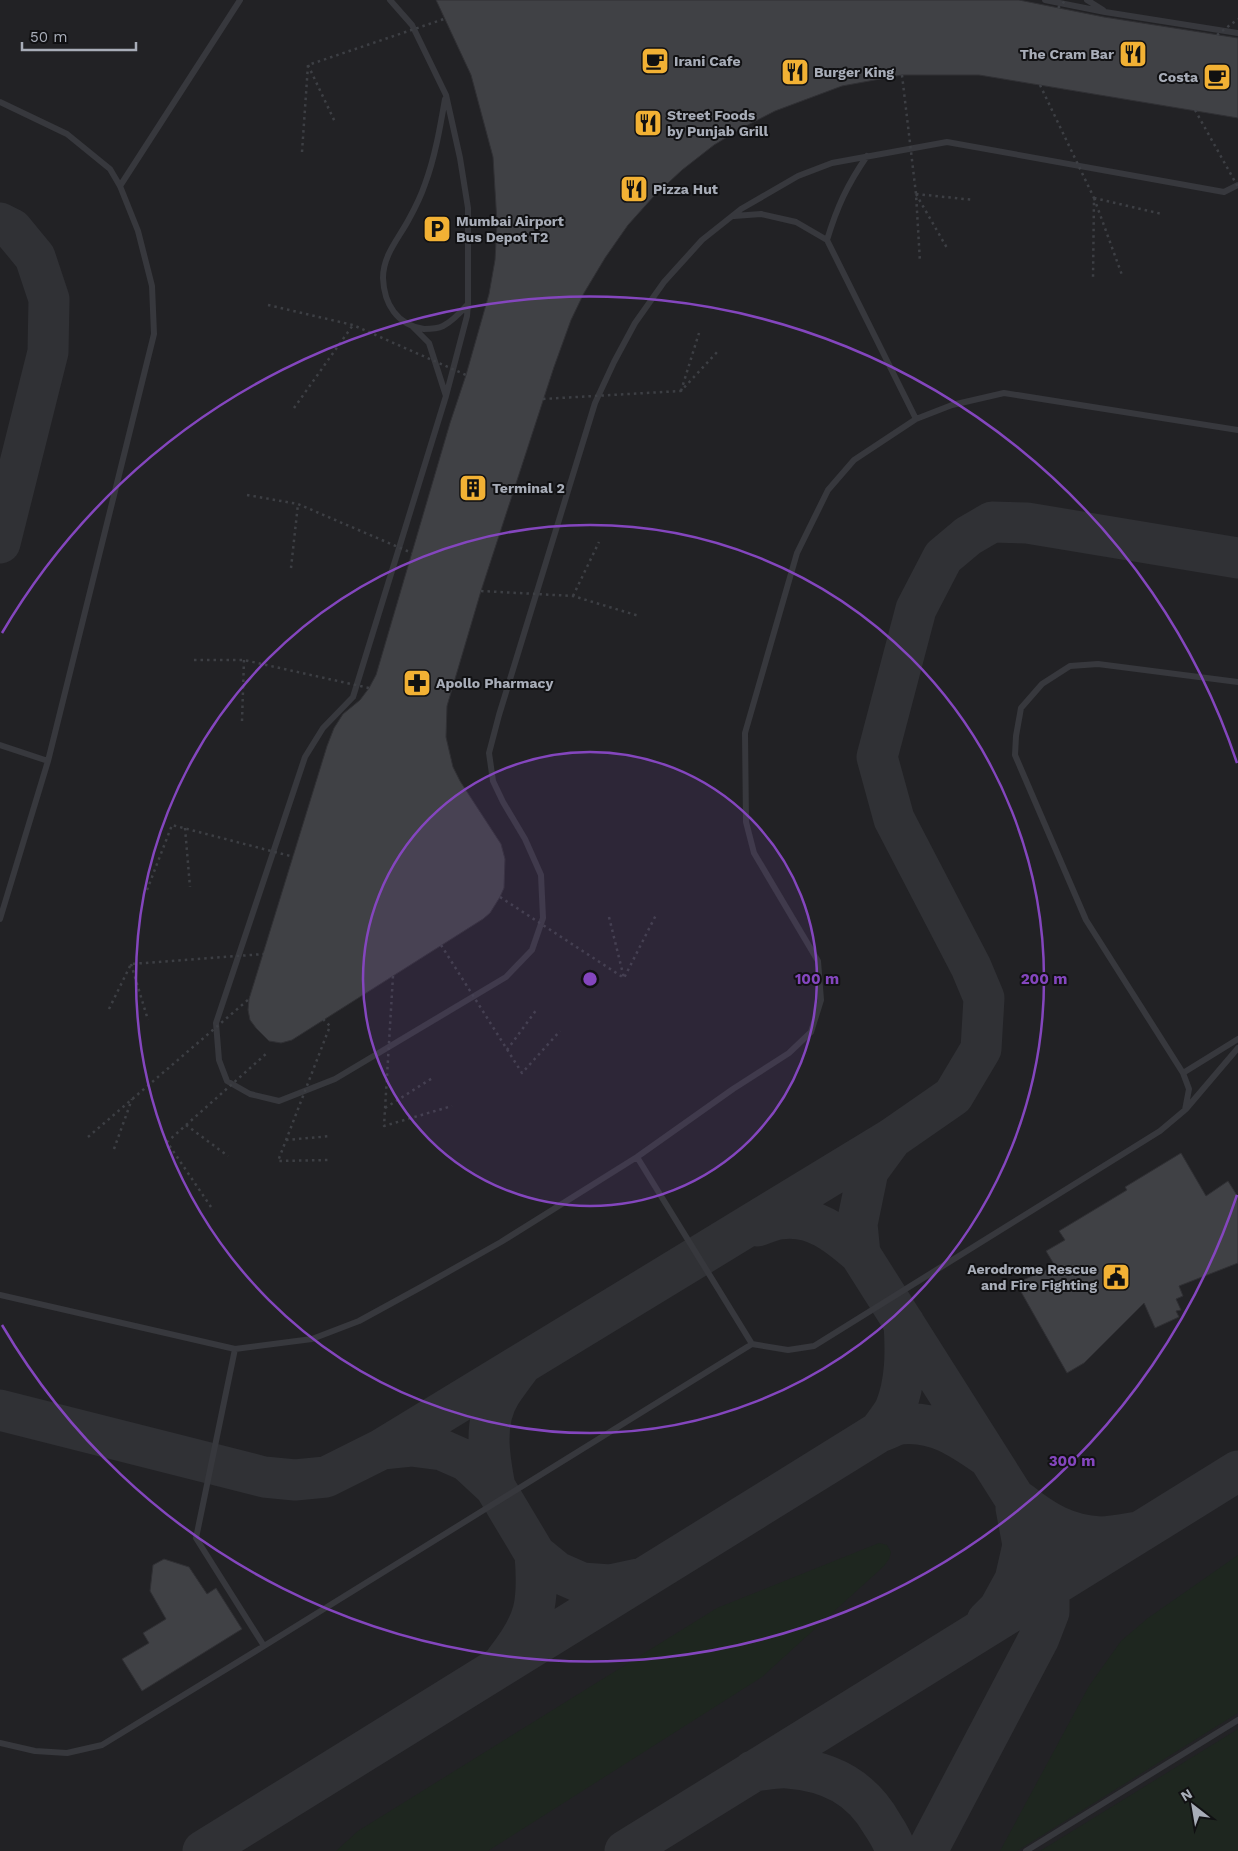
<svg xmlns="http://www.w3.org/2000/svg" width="1238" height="1851" font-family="'Work Sans',sans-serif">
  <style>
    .built { fill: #222225 }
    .green { fill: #1e261f }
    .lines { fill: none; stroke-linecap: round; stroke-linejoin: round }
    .taxiway { stroke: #303135; stroke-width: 41 }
    .building { fill: #404145; stroke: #303034 }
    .path { stroke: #3d3f44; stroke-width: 2.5; stroke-dasharray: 2.5 4; stroke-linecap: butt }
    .lane { stroke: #37383d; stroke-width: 6 }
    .path-bridge { stroke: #3d3f44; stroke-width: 2.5; stroke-dasharray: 2.5 4; stroke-linecap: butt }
    .ring { fill: none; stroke: #8446be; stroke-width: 2.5 }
    .labels { text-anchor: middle; stroke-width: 4; stroke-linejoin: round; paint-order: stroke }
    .poi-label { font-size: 14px; font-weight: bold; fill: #a8adb8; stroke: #111113; text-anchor: start }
    .centre { fill: #8446be; stroke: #111113; stroke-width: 2.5 }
    .ring-label { font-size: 15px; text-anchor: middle; font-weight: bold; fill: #8446be; stroke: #111113; stroke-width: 4; stroke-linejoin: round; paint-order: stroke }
  </style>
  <rect width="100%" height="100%" fill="#161618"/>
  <!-- built -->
  <path class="built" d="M0,0H1238V1851H0Z"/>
  <!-- green -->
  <path class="green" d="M879,1543L887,1545L891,1552L889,1559L884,1566L762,1677L488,1851H336L358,1831L717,1608Z
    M1238,1555V1713L1017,1851H1000L1089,1686L1121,1641L1148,1618Z
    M1238,1729V1851H1040Z"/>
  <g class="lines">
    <!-- taxiway -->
    <path class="taxiway" d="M0,223L12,229L35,257L49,299L48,352L0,543
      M890,1141L868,1171L857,1224L860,1254L1034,1529L1049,1560V1612L1039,1638L927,1851
      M757,1226C764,1224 772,1220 780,1219C813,1214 837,1234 860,1254
      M0,1410L264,1477L295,1480L326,1477L382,1449L891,1139L953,1096L981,1049L984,998L971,967L894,819L877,757L916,609L943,557L968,536L992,522L1027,523L1238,558
      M879,1432C884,1425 891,1417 895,1409C906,1382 906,1352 904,1323
      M382,1449L411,1446L442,1450L467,1461L495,1487L535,1554L557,1572L582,1583L610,1585L638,1579
      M495,1487C489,1456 483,1421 501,1393C507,1384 513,1376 519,1368
      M1020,1502C1045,1522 1067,1535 1100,1537C1112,1537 1126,1534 1138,1532
      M987,1621L999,1609L1015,1580L1023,1545L1016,1508
      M505,1661C536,1622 539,1603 535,1554
      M753,1771C764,1770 777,1767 788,1768C829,1771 861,1787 882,1824C888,1833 893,1841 896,1851
      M203,1851L879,1432C886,1430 894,1425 901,1424C936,1420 963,1440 989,1458
      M625,1851L1238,1471"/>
  </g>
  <!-- building -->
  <path class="building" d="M436,0H1019L1104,17L1238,38V118L979,75H902L842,86L775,111L742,128L714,145L682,170L654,196L628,225L605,258L584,293L571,320L554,367L481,591L447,706L446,737L453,767L460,781L501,844L505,859L504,888L500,897L490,913L483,919L292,1040L281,1043L269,1041L256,1028L250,1020L248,1010L249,999L327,746L334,728L343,714L360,700L369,688L376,675L450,423L466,375L489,294L495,260L497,223L493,157L471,75Z
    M1181,1153L1206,1196L1228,1181L1238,1197V1263L1179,1286L1183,1296L1176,1299L1181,1310L1176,1311L1179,1317L1155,1328L1144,1303L1084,1363L1067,1373L1016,1283L1055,1266L1046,1251L1065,1240L1059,1231L1127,1190L1125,1187Z
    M164,1559L189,1567L207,1594L216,1588L242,1629L142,1691L122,1659L149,1643L143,1633L166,1619L150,1591L153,1565Z"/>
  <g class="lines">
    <!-- path -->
    <path class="path" d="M308,65L335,122
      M916,194L947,248
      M916,194L974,200
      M1094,198L1122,275
      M1094,198L1162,214
      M681,391L699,333
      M294,408L353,325
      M291,568L298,504
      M573,596L599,542
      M242,721L244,660
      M185,828L190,887
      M609,917L624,978
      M131,964L148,1020
      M507,1050L537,1009
      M385,1108L434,1077
      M186,1125L228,1156
      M286,1140L331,1136
      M114,1149L132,1099"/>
    <!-- lane -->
    <path class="lane" d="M390,0L412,25L446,95L460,158L468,208V304L467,316L446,396L353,697L323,728L305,757L216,1023L219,1060L227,1081L250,1094L279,1101L335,1079L506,977L532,950L543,918L541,875L525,839L503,802L493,781L489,753L499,715L595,403L614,362L635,323L664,282L702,240L741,209L798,176L832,163L947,142L1224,192L1238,185
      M1045,0L1105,12L1238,33
      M1087,0L1103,10
      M445,99C440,128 435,157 425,184C421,196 415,208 409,219C399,238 383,255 383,278C384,304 397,325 424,329C430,329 437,329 443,326C453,321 461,312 468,304
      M0,102L67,134L110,169L120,186L138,231L152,286L154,334L48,761
      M120,186L240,0
      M734,216L761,214L796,222L827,240L916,419
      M827,240C837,207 847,185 867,156
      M413,327L429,343L446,396
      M0,745L48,761L0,919
      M1183,1073L1238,1039
      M1186,1109L1238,1048
      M0,1295L235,1349
      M752,1344L788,1350L814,1346L1160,1131L1185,1110L1189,1089L1183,1073L1086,920L1015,755L1016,736L1021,708L1042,684L1070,666L1098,664L1238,682
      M264,1646L752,1344L637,1157
      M0,1743L35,1751L67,1753L102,1745L264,1646L196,1538L235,1349L312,1339L359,1321L423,1286L501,1242L637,1157L733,1089L789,1053L811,1032L821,1000L818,961L754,853L746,822L745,733L797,553L828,490L854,460L916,419L952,405L1004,393L1238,430
      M1026,1851L1238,1720"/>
    <!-- path-bridge -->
    <path class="path-bridge" d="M1058,8L1066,0
      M1217,35L1238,19
      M902,75L916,194L920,262
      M1040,85L1094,198L1093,279
      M1195,110L1238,187
      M302,152L308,65L444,19
      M268,305L353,325L466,375
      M543,399L681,391L718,351
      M247,495L298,504L412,553
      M481,591L573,596L639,616
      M194,660H244L369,688
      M147,890L172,825L294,857
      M500,897L624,978L657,913
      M441,945L522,1073L560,1031
      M393,976L384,1126L452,1106
      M109,1009L131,964L264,954
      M323,1019L330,1026L278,1161L329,1160
      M88,1137L249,999
      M211,1207L167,1142L267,1053"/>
  </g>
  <!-- distance rings -->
  <circle cx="590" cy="979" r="227" fill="#8446be" fill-opacity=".12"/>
  <g class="ring">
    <circle cx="590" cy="979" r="227"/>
    <circle cx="590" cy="979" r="454"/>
    <path d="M1237 1195A682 682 0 0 1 2 1325M2 633A682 682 0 0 1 1237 763"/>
  </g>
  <!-- icons -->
  <defs>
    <symbol id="restaurant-square" viewBox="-11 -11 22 22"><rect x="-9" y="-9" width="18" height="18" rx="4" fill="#f2b134" stroke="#111113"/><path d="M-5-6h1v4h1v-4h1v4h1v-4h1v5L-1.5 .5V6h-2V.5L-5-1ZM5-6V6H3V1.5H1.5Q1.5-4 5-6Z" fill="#111"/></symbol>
    <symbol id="cafe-square" viewBox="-11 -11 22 22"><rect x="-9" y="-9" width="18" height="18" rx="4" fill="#f2b134" stroke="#111113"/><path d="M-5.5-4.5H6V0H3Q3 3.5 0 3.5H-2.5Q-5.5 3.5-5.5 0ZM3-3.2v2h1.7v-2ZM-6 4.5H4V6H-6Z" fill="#111"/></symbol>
    <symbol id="parking-square" viewBox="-11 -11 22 22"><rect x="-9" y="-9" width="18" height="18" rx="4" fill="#f2b134" stroke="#111113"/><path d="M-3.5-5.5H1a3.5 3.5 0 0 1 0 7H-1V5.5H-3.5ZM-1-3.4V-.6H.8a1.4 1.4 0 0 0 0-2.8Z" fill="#111"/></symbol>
    <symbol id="building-square" viewBox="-11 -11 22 22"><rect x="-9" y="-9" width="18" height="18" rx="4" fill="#f2b134" stroke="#111113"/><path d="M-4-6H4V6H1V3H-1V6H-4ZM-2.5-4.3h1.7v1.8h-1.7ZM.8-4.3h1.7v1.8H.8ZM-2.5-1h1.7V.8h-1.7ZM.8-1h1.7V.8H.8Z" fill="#111"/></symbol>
    <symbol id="pharmacy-square" viewBox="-11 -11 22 22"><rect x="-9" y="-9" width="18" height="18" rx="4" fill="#f2b134" stroke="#111113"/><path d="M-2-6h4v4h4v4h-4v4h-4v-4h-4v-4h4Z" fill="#111"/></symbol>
    <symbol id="civic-square" viewBox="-11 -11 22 22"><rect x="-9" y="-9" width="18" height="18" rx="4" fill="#f2b134" stroke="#111113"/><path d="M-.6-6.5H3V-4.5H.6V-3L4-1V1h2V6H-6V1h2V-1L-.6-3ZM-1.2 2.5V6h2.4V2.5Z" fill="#111"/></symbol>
  </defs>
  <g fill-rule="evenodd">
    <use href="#restaurant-square" x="1117" y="38" width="32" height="32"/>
    <use href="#cafe-square" x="639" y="45" width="32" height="32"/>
    <use href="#restaurant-square" x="779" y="56" width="32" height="32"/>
    <use href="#cafe-square" x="1201" y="61" width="32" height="32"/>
    <use href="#restaurant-square" x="632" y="107" width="32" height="32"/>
    <use href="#restaurant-square" x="618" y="173" width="32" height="32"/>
    <use href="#parking-square" x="421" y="213" width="32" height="32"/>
    <use href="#building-square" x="457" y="472" width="32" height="32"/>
    <use href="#pharmacy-square" x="401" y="667" width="32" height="32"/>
    <use href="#civic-square" x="1100" y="1261" width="32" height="32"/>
  </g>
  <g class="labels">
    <!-- poi labels -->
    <g class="poi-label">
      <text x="1114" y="59" text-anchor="end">The Cram Bar</text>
      <text x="674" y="66">Irani Cafe</text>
      <text x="814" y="77">Burger King</text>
      <text x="1198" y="82" text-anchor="end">Costa</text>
      <text x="667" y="120">Street Foods<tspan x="667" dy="16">by Punjab Grill</tspan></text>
      <text x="653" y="194">Pizza Hut</text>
      <text x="456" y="226">Mumbai Airport<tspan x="456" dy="16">Bus Depot T2</tspan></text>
      <text x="492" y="493">Terminal 2</text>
      <text x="436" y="688">Apollo Pharmacy</text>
      <text x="1097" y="1274" text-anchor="end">Aerodrome Rescue<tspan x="1097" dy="16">and Fire Fighting</tspan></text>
    </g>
  </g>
  <circle cx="590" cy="979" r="8" class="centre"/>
  <g class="ring-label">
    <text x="817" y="984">100 m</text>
    <text x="1044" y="984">200 m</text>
    <text x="1072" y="1466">300 m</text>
  </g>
  <!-- north arrow -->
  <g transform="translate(1193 1806) rotate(329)" stroke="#111113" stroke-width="4" paint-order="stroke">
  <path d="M0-4L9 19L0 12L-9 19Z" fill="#a8adb8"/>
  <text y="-8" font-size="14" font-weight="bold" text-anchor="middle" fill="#a8adb8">N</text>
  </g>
  <!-- scale -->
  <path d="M22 42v8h114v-8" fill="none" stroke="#a8adb8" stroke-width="2.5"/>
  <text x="30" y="42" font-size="15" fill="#a8adb8" stroke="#111113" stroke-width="4" paint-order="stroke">50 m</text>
</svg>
